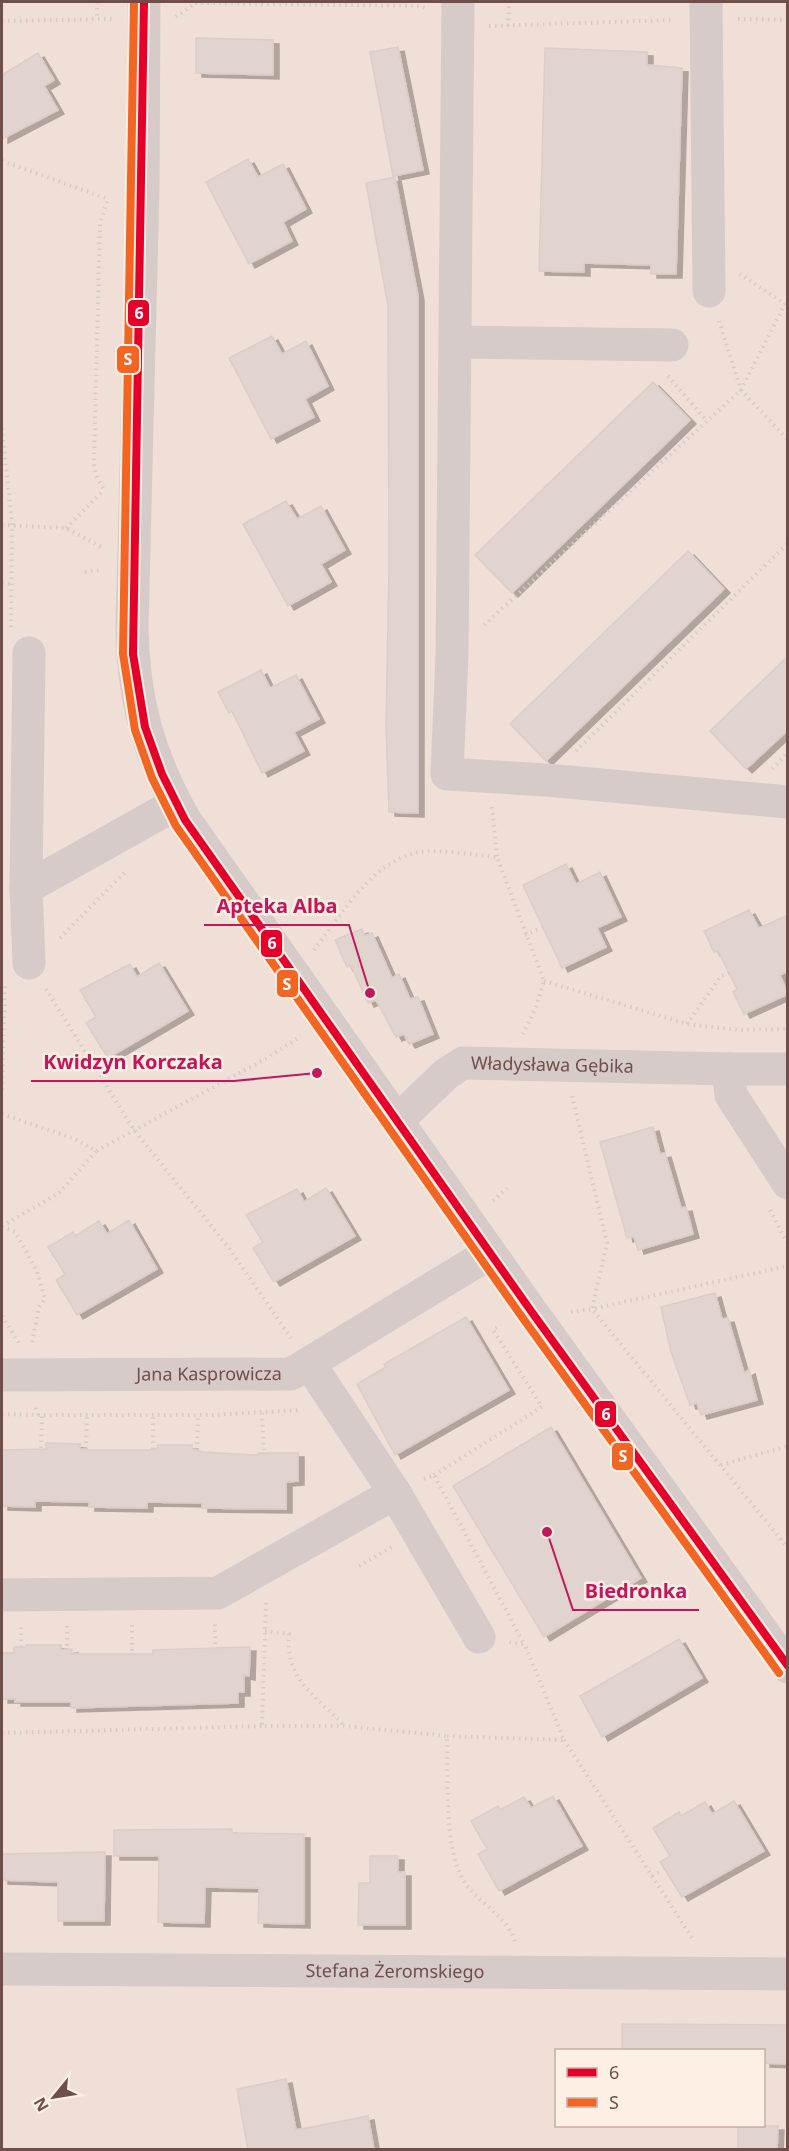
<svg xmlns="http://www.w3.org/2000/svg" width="789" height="2151" font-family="'Noto Sans',sans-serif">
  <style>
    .residential { fill: #f0dfd6; fill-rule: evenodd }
    .building { fill: #e1d3ce; stroke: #ddcdc9; stroke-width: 1.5; filter: url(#shadow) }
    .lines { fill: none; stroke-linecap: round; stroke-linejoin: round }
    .path { stroke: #d5cbc8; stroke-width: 4; stroke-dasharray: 1.5 4.5; stroke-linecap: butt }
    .minor { stroke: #d6cbc9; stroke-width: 33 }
    .bus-1-casing { stroke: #feefe5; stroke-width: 12 }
    .bus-2-casing { stroke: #feefe5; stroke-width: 12 }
    .bus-1 { stroke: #e4002b; stroke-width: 8 }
    .bus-2 { stroke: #f26522; stroke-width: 8 }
    .labels { text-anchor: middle; stroke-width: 5; stroke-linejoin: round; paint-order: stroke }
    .street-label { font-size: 18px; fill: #704e49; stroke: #feefe5 }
    .leader { fill: none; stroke: #c2185b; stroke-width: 2 }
    .callout-dot { fill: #c2185b; stroke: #feefe5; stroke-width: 2 }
    .callout-label { font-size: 20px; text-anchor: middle; font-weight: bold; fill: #c2185b; stroke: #feefe5; stroke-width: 5; stroke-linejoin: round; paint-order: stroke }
    .line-badge { stroke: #feefe5; stroke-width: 2 }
    .badge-label { font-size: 16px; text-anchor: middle; font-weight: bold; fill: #fff }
  </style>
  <defs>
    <filter id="shadow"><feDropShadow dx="6" dy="4" stdDeviation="0" flood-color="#0004"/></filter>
  </defs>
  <rect width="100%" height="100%" fill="#f5ebe6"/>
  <!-- residential -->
  <path class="residential" d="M2,2H787V2149L2,2150ZM556,2050H764V2126H556Z"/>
  <!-- building -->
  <path class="building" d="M196,38L273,40V75L196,73Z
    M398,47L423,170L393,176L370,52Z
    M545,48L647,52V65L682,68L676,274H651V265L584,263V272L539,271Z
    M38,53L54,80L44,86L58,110L2,139V75Z
    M248,159L258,177L283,164L306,209L283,222L292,241L249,264L206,182Z
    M395,177L418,296V813L389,812L386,727L389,563L388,306L366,183Z
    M272,336L282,354L306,341L328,386L305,399L314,417L271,439L229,358Z
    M653,382L690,420L512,593L475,555Z
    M286,501L297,519L321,506L345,550L321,564L331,582L288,606L243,524Z
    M688,551L724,589L546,761L510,724Z
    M788,656V730L746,769L710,731Z
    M261,670L270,688L296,675L319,719L294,732L304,751L262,773L232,711L229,713L218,692Z
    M566,864L576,884L600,872L621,917L597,928L606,947L562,968L523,885Z
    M749,910L759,928L788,915V971L780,975L788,994L744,1014L733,992L737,989L718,951L714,952L704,931Z
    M362,929L364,936L372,933L392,978L399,974L410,999L418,997L433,1034L409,1044L404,1034L396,1037L376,1000L368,1003L351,965L347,967L335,940Z
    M159,963L188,1011L108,1058L86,1023L96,1017L80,990L130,964L137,977Z
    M653,1127L660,1154L665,1153L681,1208L686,1207L693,1234L638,1250L634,1237L627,1238L600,1142Z
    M326,1188L355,1236L274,1282L253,1248L263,1242L246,1215L297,1189L304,1202Z
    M129,1220L157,1269L77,1315L56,1280L65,1274L48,1247L73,1232L75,1236L99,1221L107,1234Z
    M715,1293L722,1319L728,1318L744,1373L749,1370L757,1400L701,1415L697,1403L690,1405L671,1352L661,1307Z
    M466,1317L509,1390L395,1455L357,1384L386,1367L384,1364Z
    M551,1427L641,1578L544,1637L453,1486Z
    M46,1443L80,1444V1449L90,1450H147L157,1449L158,1445H192V1449L202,1452L258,1455V1453H298V1481L286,1482V1509L202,1508V1503L147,1502V1508L89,1507V1502L35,1501V1507L2,1506V1450L46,1449Z
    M679,1639L702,1678L602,1737L580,1696Z
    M26,1645H61V1650L72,1649L71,1654H153V1650L250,1647L249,1676L244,1675V1692H238V1703L71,1708V1702H15V1699H2V1653H14V1647H26Z
    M553,1796L582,1846L499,1891L478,1854L487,1849L471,1821L498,1806L500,1810L524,1797L531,1808Z
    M734,1801L764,1851L682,1897L660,1862L670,1856L653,1828L679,1812L681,1816L705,1802L712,1814Z
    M232,1829V1833L304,1834V1924L258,1923L259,1888L205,1887L204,1923L158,1922L159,1856H114V1830Z
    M105,1852L104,1921H58V1882L2,1880V1854Z
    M370,1856H398V1872H405V1925H358L359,1883H370Z
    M622,2024L788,2025V2064L764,2063V2050H622Z
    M286,2079L296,2130L368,2116L374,2150H248L237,2089Z
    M738,2126H778L777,2150H738Z"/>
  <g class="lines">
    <!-- path -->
    <path class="path" d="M97,2V19
      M176,17L195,3L420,6L428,9
      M738,19L788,20
      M2,21L112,19
      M489,26L674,20
      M508,26L509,2
      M2,161L108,199
      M719,321L741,390L788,440
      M668,376L707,421
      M2,428L12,524L11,628
      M103,488L96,475L94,463L100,224L108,199
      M2,525L66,528L103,548
      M66,528L102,492
      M85,572L102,570
      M2,583L11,584
      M484,625L741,390L785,304L740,274
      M576,751L788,543
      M772,769L788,753
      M492,807L497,857
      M525,935L546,926
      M60,938L126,871
      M314,950C342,915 371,861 419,852C438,849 476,855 497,857L544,981L536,1007L523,1034
      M544,981L687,1024L739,1030L788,1029
      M46,989L134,1130L229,1248L291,1338
      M687,1024L721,976L729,973
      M2,1090L5,984
      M572,1096L607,1243L592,1309L788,1266
      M2,1114L75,1139L96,1151L267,1058L301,1036
      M493,1201L507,1188
      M770,1210L788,1244
      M2,1226L59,1193L96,1151
      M2,1227L15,1232L37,1271L45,1299L39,1307L32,1343
      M571,1312L592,1309L788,1548
      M2,1316L19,1343
      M262,1413L264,1450
      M2,1414L38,1415L35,1406
      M38,1415H213L301,1410
      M41,1448L42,1414
      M86,1449L87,1415
      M153,1449V1415
      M197,1450L198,1415
      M721,1465L788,1446
      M434,1475L542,1407L493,1330L501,1325
      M424,1479L434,1475L524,1644
      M359,1566L392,1547
      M266,1603L262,1726H344L447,1736C449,1777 443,1841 462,1878C474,1901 507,1915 515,1941
      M132,1625V1654
      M67,1626V1649
      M265,1631L289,1634C285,1681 317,1696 344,1726
      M215,1644V1624
      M21,1647V1627
      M2,1733L262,1726
      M447,1736L564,1740L525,1645L509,1642
      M564,1740L694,1941
      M652,1876L661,1871"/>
    <!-- minor -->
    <g class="minor">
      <path d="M144,2L143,187L132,627C133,700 149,757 185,820L531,1311L788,1667"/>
      <path d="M458,2L452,654L447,774L546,780L788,802"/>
      <path d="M706,2L709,291"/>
      <path d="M455,342L672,345"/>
      <path d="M29,653L26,888L29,963"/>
      <path d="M26,888L176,804"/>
      <path d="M728,1069H788"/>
      <path id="s1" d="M398,1120L446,1074L463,1063L728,1069L731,1095L788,1183"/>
      <path d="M309,1363L395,1493L479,1637"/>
      <path id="s2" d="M2,1375L291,1374L490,1253"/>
      <path d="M2,1595L218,1593L395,1493"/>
      <path id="s3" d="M2,1969L788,1974"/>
    </g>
    <defs>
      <path id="bus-1" d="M144,2L133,654L145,727L162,774L185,820L531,1311L788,1666"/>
      <path id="bus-2" d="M134,2L123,654L135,730L152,778L176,826L522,1317L779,1673"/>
    </defs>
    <!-- bus-1 casing -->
    <use href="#bus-1" class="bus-1-casing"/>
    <!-- bus-2 casing -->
    <use href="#bus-2" class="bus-2-casing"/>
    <!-- bus-1 -->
    <use href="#bus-1" class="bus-1"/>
    <!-- bus-2 -->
    <use href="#bus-2" class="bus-2"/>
  </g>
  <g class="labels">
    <!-- street labels -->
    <g class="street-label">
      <text dy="6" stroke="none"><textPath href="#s1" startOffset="176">Władysława Gębika</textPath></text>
      <text dy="6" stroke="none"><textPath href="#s2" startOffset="207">Jana Kasprowicza</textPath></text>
      <text dy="6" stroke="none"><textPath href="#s3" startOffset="393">Stefana Żeromskiego</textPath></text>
    </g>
  </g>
  <!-- callouts -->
  <path class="leader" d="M370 993L349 925H204M317 1073L234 1081H31M547 1532L573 1610H699"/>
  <g class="callout-dot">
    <circle cx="370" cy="993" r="6"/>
    <circle cx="317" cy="1073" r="6"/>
    <circle cx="547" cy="1532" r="6"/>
  </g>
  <g class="callout-label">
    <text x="277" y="913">Apteka Alba</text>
    <text x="133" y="1069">Kwidzyn Korczaka</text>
    <text x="636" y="1598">Biedronka</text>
  </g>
  <g class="line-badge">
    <rect x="127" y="299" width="23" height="28" rx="6" fill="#e4002b"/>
    <rect x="116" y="345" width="24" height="29" rx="6" fill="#f26522"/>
    <rect x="260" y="929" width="23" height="29" rx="6" fill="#e4002b"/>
    <rect x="276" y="969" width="23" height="29" rx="6" fill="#f26522"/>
    <rect x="594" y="1400" width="23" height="28" rx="6" fill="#e4002b"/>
    <rect x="611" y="1442" width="23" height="29" rx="6" fill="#f26522"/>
  </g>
  <g class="badge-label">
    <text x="139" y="319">6</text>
    <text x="128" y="365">S</text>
    <text x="272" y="949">6</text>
    <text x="287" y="990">S</text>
    <text x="606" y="1420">6</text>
    <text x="623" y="1462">S</text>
  </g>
  <!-- border -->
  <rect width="789" height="2151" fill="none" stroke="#704e49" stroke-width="6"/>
  <!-- legend -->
  <rect x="555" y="2049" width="210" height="78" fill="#feefe5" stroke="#c5afa7" stroke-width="1.5"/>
  <rect x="567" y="2068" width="30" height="9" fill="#e4002b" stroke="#c5afa7" stroke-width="1.5"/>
  <text x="609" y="2079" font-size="18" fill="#704e49">6</text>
  <rect x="567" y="2098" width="30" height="9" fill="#f26522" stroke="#c5afa7" stroke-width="1.5"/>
  <text x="609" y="2109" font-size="18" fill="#704e49">S</text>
  <!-- north arrow -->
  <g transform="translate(54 2097) rotate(240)" stroke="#feefe5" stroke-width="4.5" paint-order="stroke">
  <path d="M0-4.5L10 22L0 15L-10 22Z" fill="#704e49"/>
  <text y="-9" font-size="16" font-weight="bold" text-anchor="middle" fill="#704e49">N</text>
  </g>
</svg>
